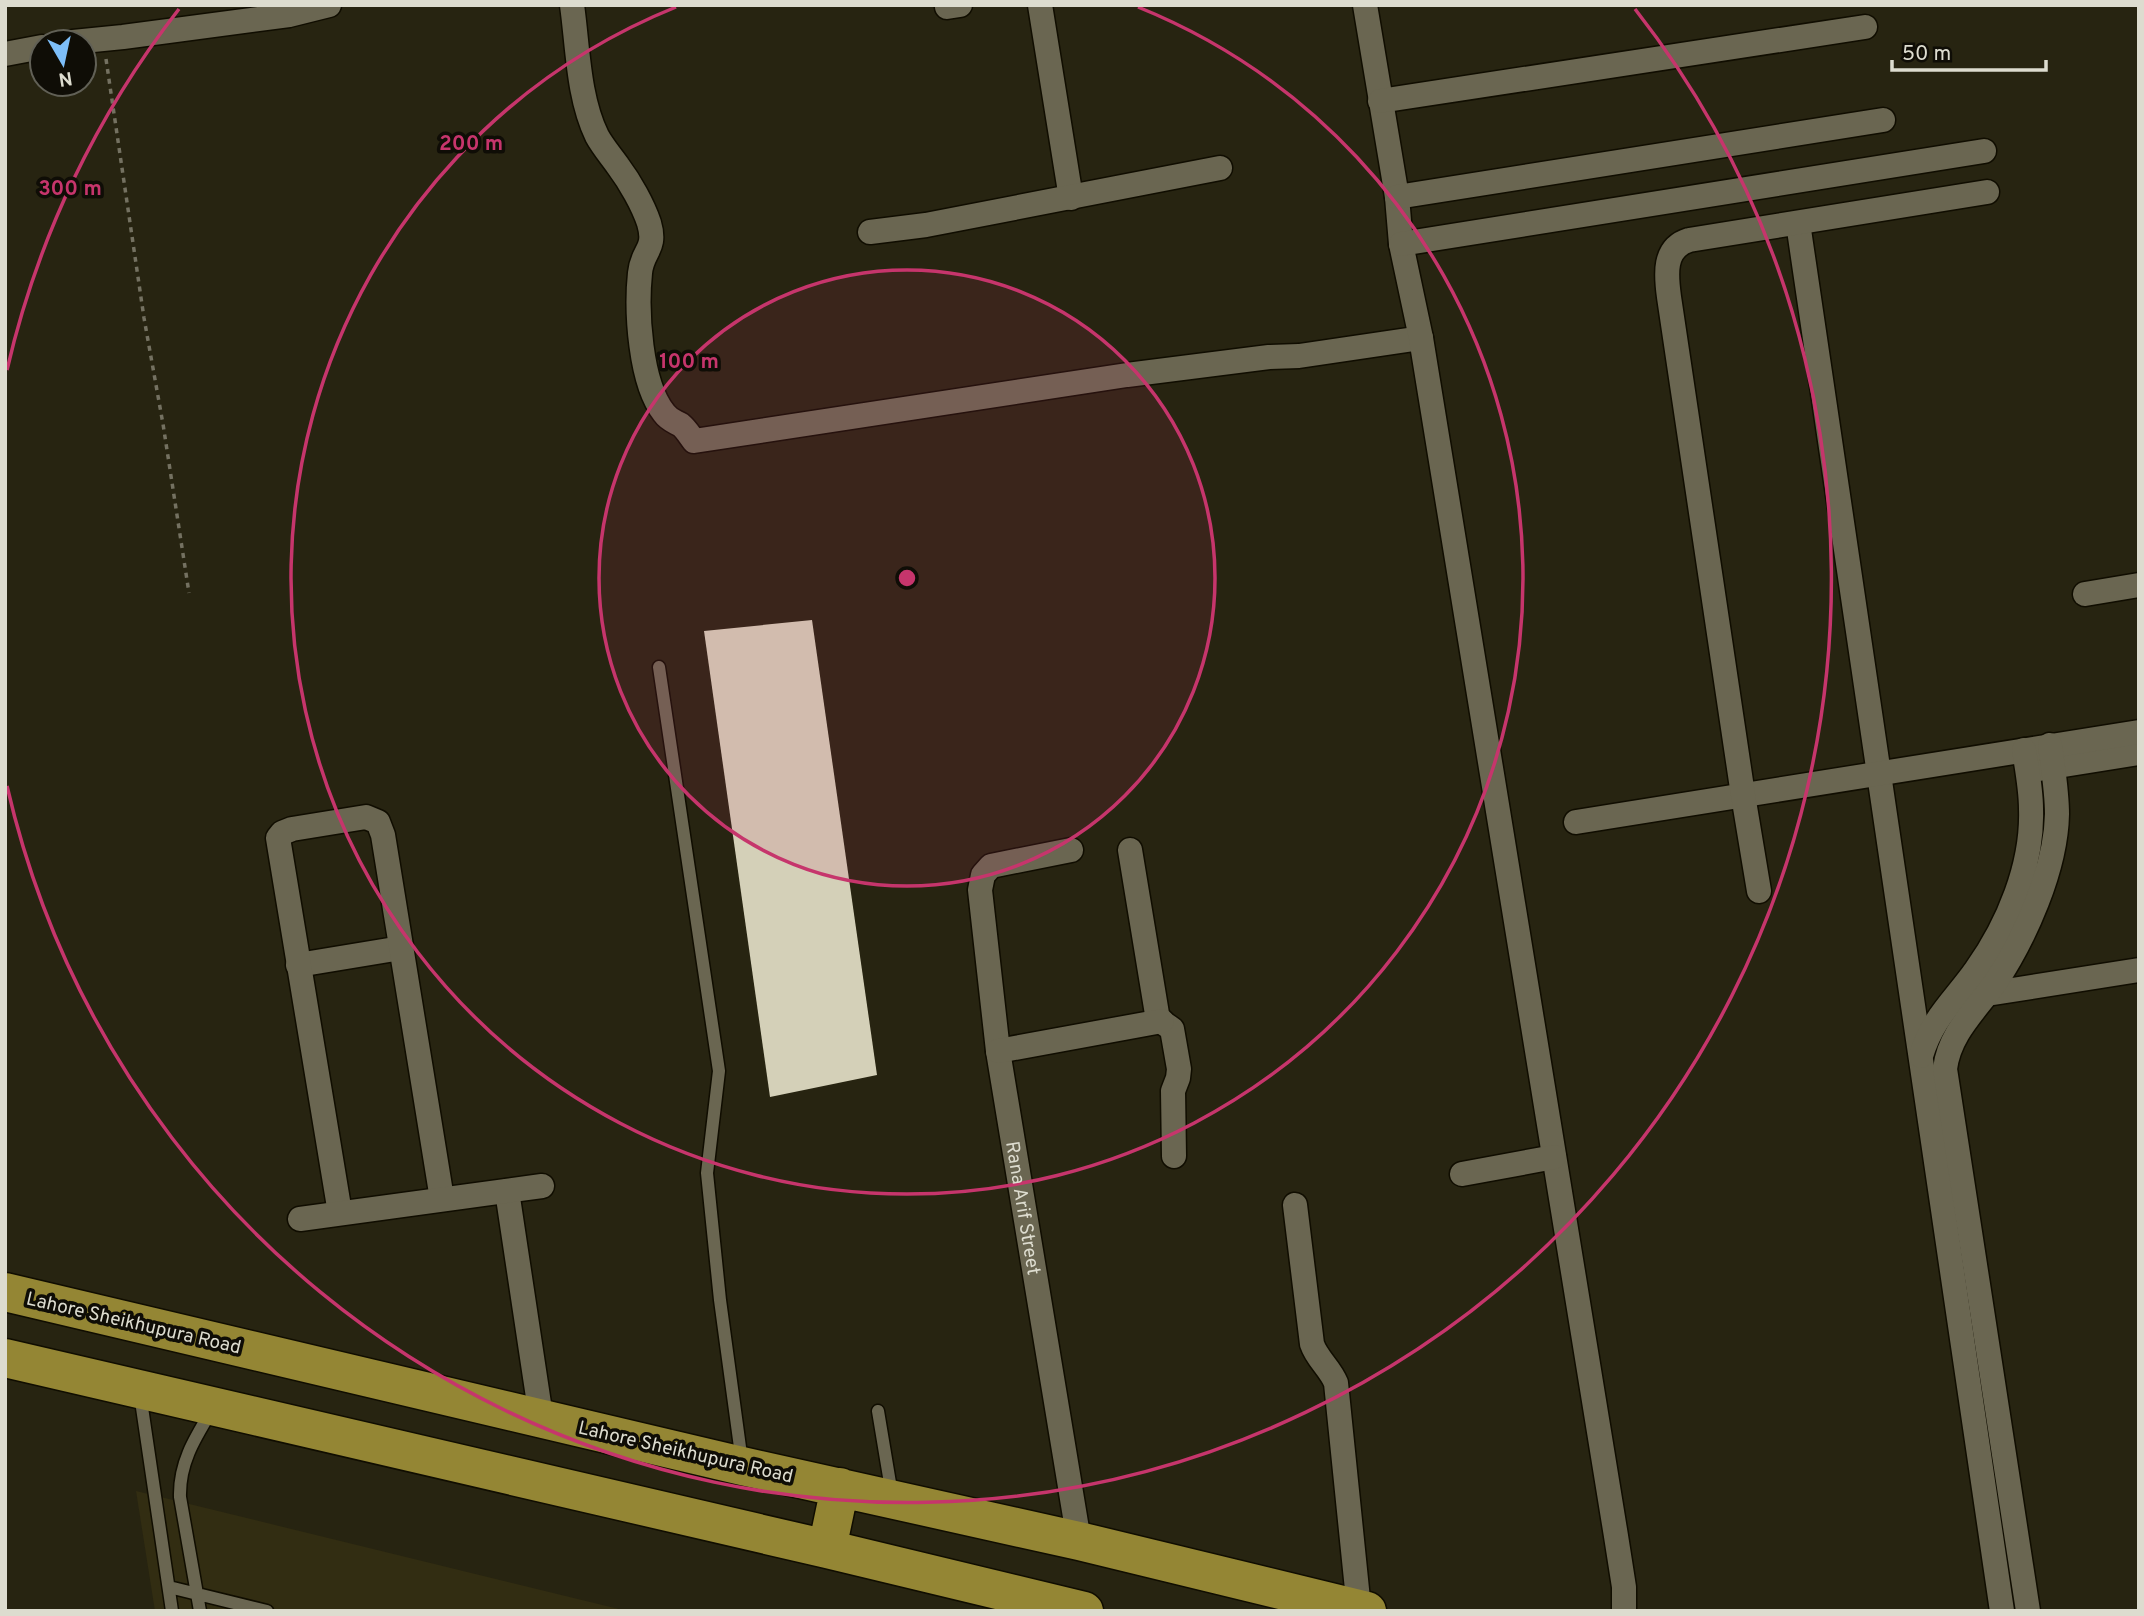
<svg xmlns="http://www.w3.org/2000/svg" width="2144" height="1616" font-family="Overpass,sans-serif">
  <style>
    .built { fill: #322d12 }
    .building { fill: #d4d0b8 }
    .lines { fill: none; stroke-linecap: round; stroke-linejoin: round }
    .lane-casing { stroke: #100d00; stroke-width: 15 }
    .street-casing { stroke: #100d00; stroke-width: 27 }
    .highway-casing { stroke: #100d00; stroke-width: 41 }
    .path { stroke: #747161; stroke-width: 3.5; stroke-dasharray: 5 5; stroke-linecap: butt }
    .lane { stroke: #6a6651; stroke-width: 12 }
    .street { stroke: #6a6651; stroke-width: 24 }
    .highway { stroke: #948634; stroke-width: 38 }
    .ring { fill: none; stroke: #c6356c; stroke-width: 3.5 }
    .labels { text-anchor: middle; stroke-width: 7; stroke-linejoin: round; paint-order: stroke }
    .street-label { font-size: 19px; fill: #dddccf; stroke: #0f0d06 }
    .centre { fill: #c6356c; stroke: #0f0d06; stroke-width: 3.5 }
    .ring-label { font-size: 21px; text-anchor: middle; font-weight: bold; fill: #c6356c; stroke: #0f0d06; stroke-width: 7; stroke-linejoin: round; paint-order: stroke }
  </style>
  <rect width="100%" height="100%" fill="#272411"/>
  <!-- built -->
  <path class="built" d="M136,1491L627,1611H155Z"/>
  <!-- building -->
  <path class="building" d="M812,620L877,1075L770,1097L704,631Z"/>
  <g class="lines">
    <defs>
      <path id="lane" d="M659,667L719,1071L707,1173L720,1300L742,1462
        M140,1394L172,1611
        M878,1411L892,1495
        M169,1587L267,1611
        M200,1611L180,1497C179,1463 195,1438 212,1410"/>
      <g id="street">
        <path d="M572,5C578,48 578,97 597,136C603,147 611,156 618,166C630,182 643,205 649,223C657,250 642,250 640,273C636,311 640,383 664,413C669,420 674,421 681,425C686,429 690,436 694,441L1127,375L1269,357L1299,356L1421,338"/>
        <path d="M1040,5L1071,198"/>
        <path d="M1365,5L1397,197L1401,244L1421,338L1616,1536L1624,1587V1611"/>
        <path d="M947,7L960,5"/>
        <path d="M73,42L123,37L289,15L329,5"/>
        <path d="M5,54L42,47"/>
        <path d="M1380,101L1865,27"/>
        <path d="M1397,197L1883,120"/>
        <path d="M1798,223L2002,1611"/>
        <path d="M870,232L926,225L1220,168"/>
        <path d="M1401,244L1984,151"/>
        <path d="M2085,594L2139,585"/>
        <path d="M2039,769L2139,753"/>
        <path d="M1576,822L2139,732"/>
        <path id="s1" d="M1071,850L991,866L983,875L980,890L998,1051L1079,1541"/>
        <path d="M1130,850L1157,1014L1159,1020L1172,1029L1179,1069L1178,1078L1173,1091L1174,1156"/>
        <path d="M1759,891L1743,795L1669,297C1666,275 1663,248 1689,240L1987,192"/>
        <path d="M298,965L401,948"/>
        <path d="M1987,994L2139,970"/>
        <path d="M998,1051L1162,1021"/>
        <path d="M1921,1056C1932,1018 1955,1000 1976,970C2008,925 2033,865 2031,809C2031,789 2027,769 2024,750"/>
        <path d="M1462,1174L1554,1157"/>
        <path d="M507,1191L541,1417"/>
        <path d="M1295,1205L1312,1344C1317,1359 1330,1368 1336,1383L1359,1609"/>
        <path d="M340,1213L278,838L282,833L292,829L366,817L378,822L383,835L442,1199"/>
        <path d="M300,1219L542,1186"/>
        <path d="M2028,1611L1945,1069C1949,1034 1975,1011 1995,983C2025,938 2056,869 2057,814C2057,792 2053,768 2050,745"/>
      </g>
      <path id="highway" d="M5,1292L742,1466L1079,1541L1367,1611
        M5,1358L827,1549L1084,1611
        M827,1549L840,1487"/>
    </defs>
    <!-- lane casing -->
    <use href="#lane" class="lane-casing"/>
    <!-- street casing -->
    <use href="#street" class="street-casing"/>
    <!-- highway casing -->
    <use href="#highway" class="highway-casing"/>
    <!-- path -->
    <path class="path" d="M106,59L144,318L163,424L189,593"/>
    <!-- lane -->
    <use href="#lane" class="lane"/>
    <!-- street -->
    <use href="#street" class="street"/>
    <!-- highway -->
    <use href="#highway" class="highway"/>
  </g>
  <!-- distance rings -->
  <circle cx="907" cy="578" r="308" fill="#c6356c" fill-opacity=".12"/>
  <g class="ring">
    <circle cx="907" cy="578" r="308"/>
    <path d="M1138 7A616 616 0 1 1 676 7"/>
    <path d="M7 370A924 924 0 0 1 179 9M1635 9A924 924 0 1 1 7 786"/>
  </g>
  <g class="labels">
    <!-- street labels -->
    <g class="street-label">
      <text dy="7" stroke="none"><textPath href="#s1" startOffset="430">Rana Arif Street</textPath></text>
      <text transform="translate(134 1322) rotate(13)" y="7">Lahore Sheikhupura Road</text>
      <text transform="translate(686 1451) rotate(13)" y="7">Lahore Sheikhupura Road</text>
    </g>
  </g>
  <circle cx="907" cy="578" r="10" class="centre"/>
  <g class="ring-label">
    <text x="471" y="150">200 m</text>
    <text x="70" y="195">300 m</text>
    <text x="689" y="368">100 m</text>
  </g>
  <!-- border -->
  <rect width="2144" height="1616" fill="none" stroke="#dddccf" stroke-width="14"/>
  <!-- north arrow -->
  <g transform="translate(63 63) rotate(171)"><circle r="33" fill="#0f0d06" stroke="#616056" stroke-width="2"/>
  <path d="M0-5L12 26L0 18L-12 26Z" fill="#7dbef9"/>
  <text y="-10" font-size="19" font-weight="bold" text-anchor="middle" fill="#dddccf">N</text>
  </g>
  <!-- scale -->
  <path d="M1892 60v10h154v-10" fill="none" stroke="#dddccf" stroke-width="3.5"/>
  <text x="1902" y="60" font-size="21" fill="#dddccf" stroke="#0f0d06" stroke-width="5" paint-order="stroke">50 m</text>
</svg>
